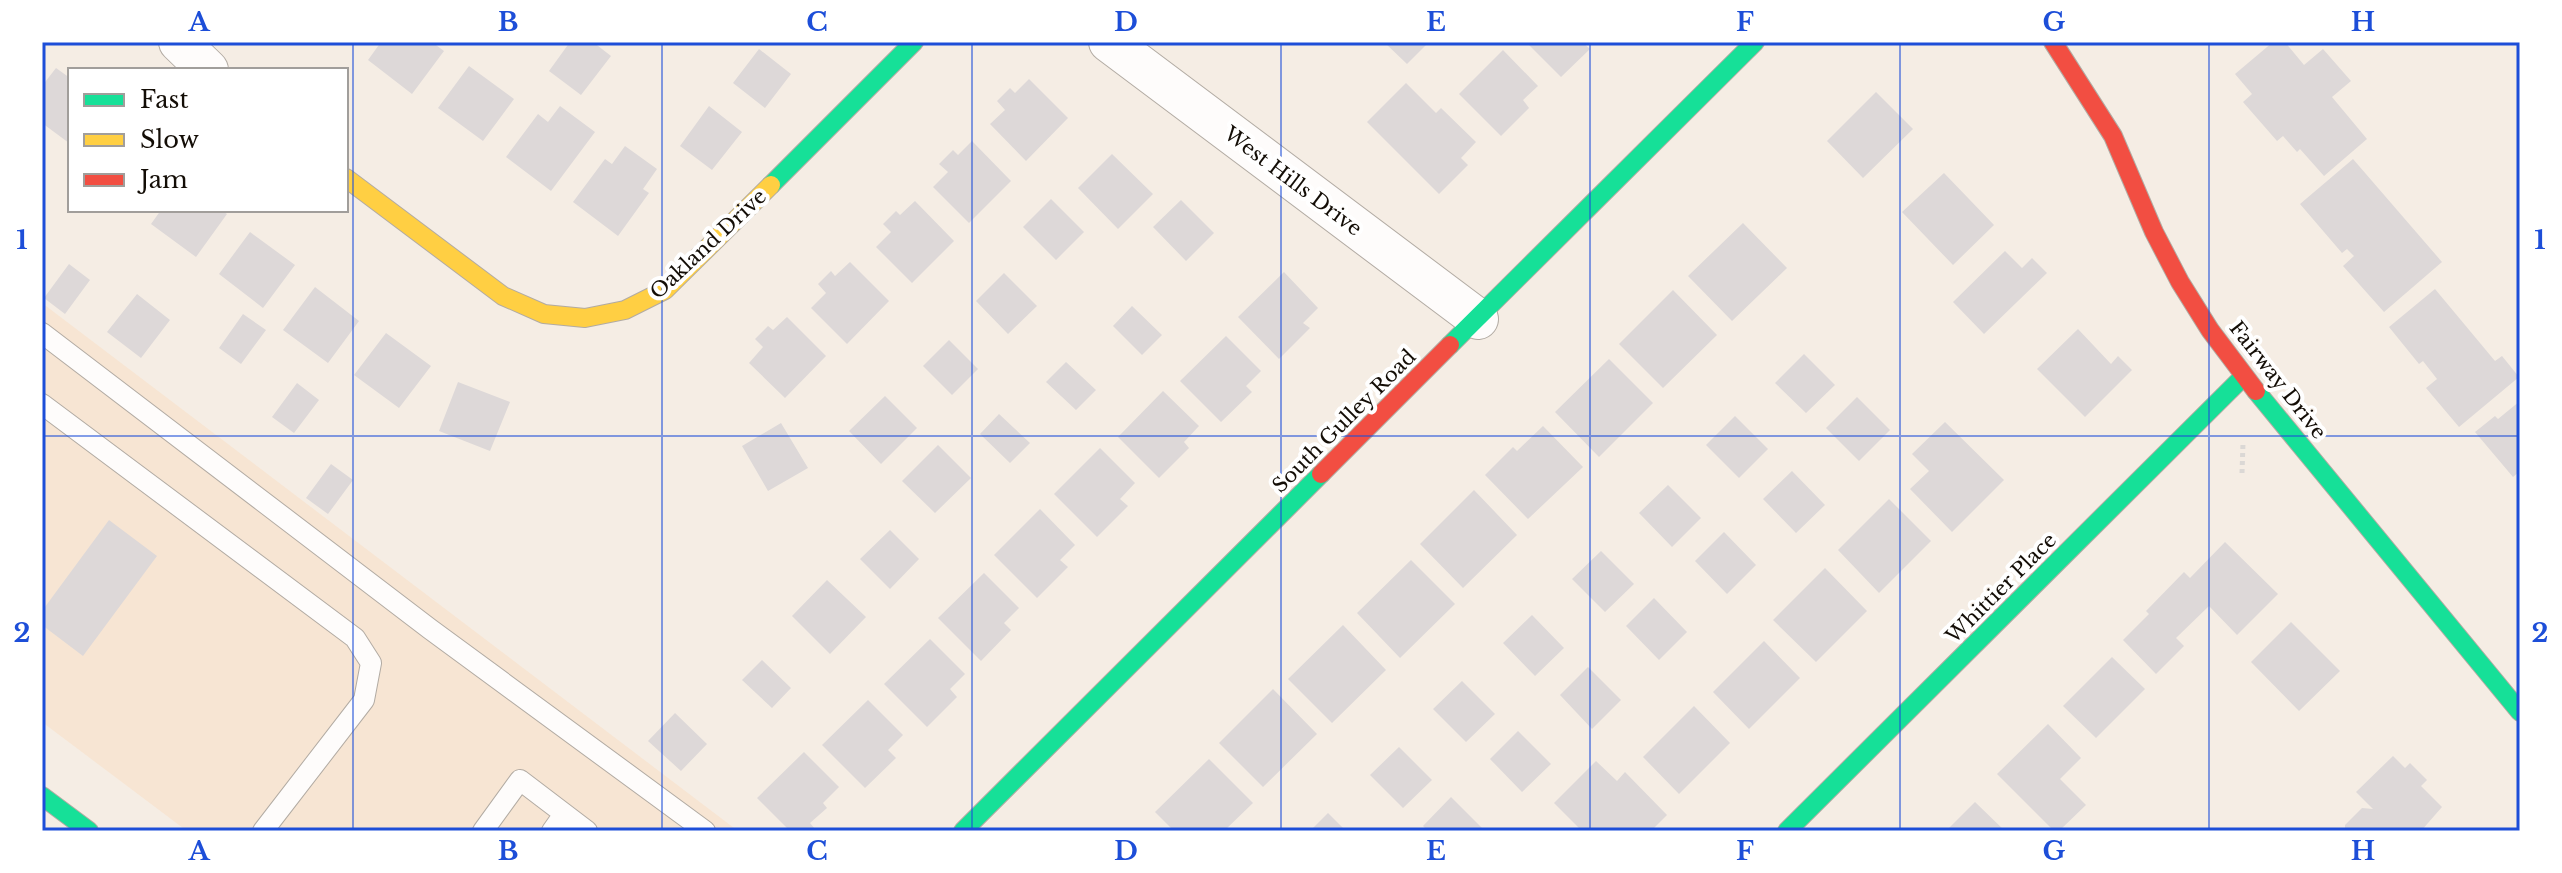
<svg xmlns="http://www.w3.org/2000/svg" width="2562" height="873" font-family="'Libre Baskerville',serif">
  <style>
    .built { fill: #f7e5d3 }
    .building { fill: #ddd8d8 }
    .lines { fill: none; stroke-linecap: round; stroke-linejoin: round }
    .lane-casing { stroke: #b2aba3; stroke-width: 22 }
    .street-casing { stroke: #b2aba3; stroke-width: 42 }
    .fast-casing { stroke: #b2aba3; stroke-width: 20 }
    .slow-casing { stroke: #b2aba3; stroke-width: 20 }
    .jam-casing { stroke: #b2aba3; stroke-width: 20 }
    .path { stroke: #dbd8d5; stroke-width: 5; stroke-dasharray: 4 4; stroke-linecap: butt }
    .lane { stroke: #fefcfb; stroke-width: 20 }
    .street { stroke: #fefcfb; stroke-width: 40 }
    .fast { stroke: #16e098; stroke-width: 18 }
    .slow { stroke: #ffcf43; stroke-width: 18 }
    .jam { stroke: #f24e42; stroke-width: 18 }
    .grid { fill: none; stroke: #1d4ed8; stroke-width: 2; stroke-opacity: 0.55 }
    .labels { text-anchor: middle; stroke-width: 8; stroke-linejoin: round; paint-order: stroke }
    .street-label { font-size: 20px; fill: #130d06; stroke: #fff }
    .neatline { fill: none; stroke: #1d4ed8; stroke-width: 3 }
    .grid-label { font-size: 26px; text-anchor: middle; font-weight: bold; fill: #1d4ed8 }
  </style>
  <rect width="100%" height="100%" fill="#f5ede4"/>
  <!-- built -->
  <path class="built" d="M42,303L738,831H187L42,722Z"/>
  <!-- building -->
  <path class="building" d="M381,42H432L444,51L412,94L368,60Z
    M570,42H593L611,56L581,95L549,71Z
    M1384,42H1429L1407,64Z
    M1526,42H1582L1590,49L1561,77Z
    M2273,42H2285L2304,65L2323,49L2351,81L2332,97L2367,139L2324,176L2300,149L2297,152L2283,136L2277,141L2243,102L2252,94L2235,74Z
    M759,49L791,74L765,108L733,83Z
    M1503,50L1538,86L1523,100L1529,108L1501,136L1459,94Z
    M469,66L514,99L483,141L438,108Z
    M56,68L70,78L69,143L42,123V86Z
    M1029,79L1068,118L1026,161L990,124L1005,110L997,101L1010,88L1015,93Z
    M1406,83L1436,113L1441,108L1476,142L1461,158L1468,165L1439,194L1367,122Z
    M1876,92L1913,129L1863,178L1827,141Z
    M560,106L595,132L551,191L506,157L538,114L548,122Z
    M709,106L742,132L712,170L680,146Z
    M972,141L1011,181L969,223L933,187L948,172L939,164L953,150L958,155Z
    M625,146L657,169L643,189L649,193L618,236L573,202L605,159L612,164Z
    M1112,154L1153,194L1118,229L1078,188Z
    M2353,159L2442,262L2384,312L2343,266L2354,256L2347,249L2342,253L2300,204Z
    M1944,173L1994,225L1953,265L1902,212Z
    M1051,199L1084,232L1056,260L1023,227Z
    M1181,200L1214,233L1186,261L1153,227Z
    M915,201L954,241L912,283L876,247L891,232L883,224L896,211L900,215Z
    M161,210H221L227,214L196,257L151,224Z
    M1743,223L1787,268L1732,321L1688,276Z
    M250,232L295,265L263,308L219,274Z
    M2005,251L2022,268L2032,258L2047,273L1984,334L1953,302Z
    M850,262L889,301L847,344L811,308L826,293L818,284L831,271L835,276Z
    M69,264L90,280L65,314L44,298Z
    M1284,272L1318,308L1303,323L1310,328L1279,359L1238,317Z
    M1004,273L1037,306L1008,334L976,301Z
    M315,287L359,321L328,363L283,330Z
    M2435,289L2495,361L2502,356L2519,377L2459,427L2426,388L2437,379L2423,361L2419,364L2389,327Z
    M1673,290L1717,335L1663,388L1619,344Z
    M137,294L170,320L141,358L107,332Z
    M1132,306L1162,335L1142,355L1113,326Z
    M243,314L266,330L241,364L219,348Z
    M787,317L826,356L785,398L749,363L763,347L755,339L768,326L773,330Z
    M2078,329L2111,364L2118,356L2132,370L2085,417L2037,369Z
    M386,333L431,366L399,408L354,375Z
    M1226,336L1261,371L1246,386L1252,392L1221,422L1180,381Z
    M949,340L978,369L952,395L923,366Z
    M1804,354L1835,385L1806,413L1775,383Z
    M1609,359L1653,403L1599,457L1555,412Z
    M1066,362L1096,390L1076,410L1046,382Z
    M458,382L510,402L490,451L439,431Z
    M297,383L319,400L294,433L272,417Z
    M1163,391L1199,426L1184,442L1189,448L1159,478L1118,437Z
    M885,396L917,428L881,464L849,431Z
    M1857,397L1890,430L1859,461L1826,428Z
    M2520,401V471L2513,477L2475,432L2495,416L2498,419Z
    M999,414L1030,443L1010,463L980,434Z
    M1735,416L1768,449L1739,478L1706,445Z
    M1945,422L2004,480L1952,532L1910,489L1929,471L1912,454Z
    M781,423L808,468L768,491L742,446Z
    M1543,426L1583,467L1528,519L1485,475L1513,447L1517,451Z
    M938,445L971,478L935,513L902,481Z
    M1100,448L1135,483L1120,499L1128,506L1097,537L1054,494Z
    M331,464L353,480L328,514L306,498Z
    M1792,471L1825,505L1796,533L1763,499Z
    M1668,485L1701,518L1672,547L1639,513Z
    M1474,490L1517,535L1463,588L1420,544Z
    M1889,499L1931,541L1879,593L1838,550Z
    M1040,509L1075,545L1060,560L1068,567L1037,598L994,555Z
    M109,520L157,556L83,656L42,625V611Z
    M890,530L919,559L890,589L860,559Z
    M1724,532L1756,565L1727,594L1695,561Z
    M2225,542L2278,594L2237,635L2209,606L2176,638L2184,646L2156,674L2123,640L2149,614L2146,611L2184,572L2190,578Z
    M1601,551L1634,584L1605,612L1572,579Z
    M1411,560L1455,604L1400,658L1357,613Z
    M1825,568L1867,611L1816,662L1773,620Z
    M984,573L1019,608L1004,623L1011,630L981,661L938,618Z
    M827,580L866,617L830,654L792,616Z
    M1654,598L1687,632L1659,660L1626,626Z
    M1532,615L1564,648L1535,676L1503,643Z
    M2291,622L2340,671L2299,711L2251,662Z
    M1343,625L1386,670L1332,723L1288,679Z
    M930,639L965,674L950,689L957,697L927,727L884,684Z
    M1764,641L1800,678L1749,729L1713,692Z
    M2112,657L2145,689L2096,738L2063,706Z
    M762,660L791,688L772,708L742,680Z
    M1588,667L1621,700L1592,729L1560,695Z
    M1462,681L1495,714L1466,742L1433,709Z
    M1273,689L1317,734L1263,787L1219,743Z
    M868,700L903,735L888,750L896,758L865,788L822,745Z
    M1694,706L1730,743L1679,794L1643,757Z
    M675,713L707,744L681,771L648,741Z
    M2048,724L2081,758L2060,779L2086,805L2059,831H2054L1997,774Z
    M1518,731L1551,764L1522,792L1490,759Z
    M1399,747L1432,780L1403,808L1370,775Z
    M804,752L839,787L823,803L827,808L810,823L815,829L813,831H790L757,798Z
    M2393,756L2405,768L2410,763L2427,780L2421,786L2442,807L2421,831H2345V825L2362,808L2373,809L2356,792Z
    M1209,759L1253,803L1224,831H1174L1155,812Z
    M1596,761L1617,781L1625,772L1667,815L1651,831H1582L1554,803Z
    M1451,797L1485,831H1428L1423,826Z
    M1975,802L2005,831H1946Z
    M1328,813L1346,831H1310Z"/>
  <g class="lines">
    <defs>
      <path id="lane" d="M42,333L430,629L705,831
        M42,404L355,638L371,663L364,700L263,831
        M483,831L520,780L587,831
        M552,831L564,814"/>
      <path id="street" d="M179,42L208,70
        M1109,42L1478,319"/>
      <path id="fast" d="M771,185L914,42
        M1450,345L1755,42
        M2256,391L2520,712
        M42,796L89,831
        M963,831L1321,474
        M1787,831L2244,376"/>
      <path id="slow" d="M346,178L503,296L544,314L585,318L625,310L665,290L771,185"/>
      <path id="jam" d="M2053,42L2113,136L2154,232L2180,282L2210,330L2256,391
        M1321,474L1450,345"/>
    </defs>
    <!-- lane casing -->
    <use href="#lane" class="lane-casing"/>
    <!-- street casing -->
    <use href="#street" class="street-casing"/>
    <!-- fast casing -->
    <use href="#fast" class="fast-casing"/>
    <!-- slow casing -->
    <use href="#slow" class="slow-casing"/>
    <!-- jam casing -->
    <use href="#jam" class="jam-casing"/>
    <!-- path -->
    <path class="path" d="M2242,473L2243,443"/>
    <!-- lane -->
    <use href="#lane" class="lane"/>
    <!-- street -->
    <use href="#street" class="street"/>
    <!-- fast -->
    <use href="#fast" class="fast"/>
    <!-- slow -->
    <use href="#slow" class="slow"/>
    <!-- jam -->
    <use href="#jam" class="jam"/>
  </g>
  <!-- grid -->
  <path class="grid" d="M353,42V831M662,42V831M972,42V831M1281,42V831M1590,42V831M1900,42V831M2209,42V831M42,436H2520"/>
  <g class="labels">
    <!-- street labels -->
    <g class="street-label">
      <text transform="translate(1293 181) rotate(37)" y="7">West Hills Drive</text>
      <text transform="translate(708 244) rotate(-43)" y="7">Oakland Drive</text>
      <text transform="translate(2278 380) rotate(52)" y="7">Fairway Drive</text>
      <text transform="translate(1344 421) rotate(-45)" y="7">South Gulley Road</text>
      <text transform="translate(2001 588) rotate(-45)" y="7">Whittier Place</text>
    </g>
  </g>
  <!-- border -->
  <rect width="2562" height="873" fill="none" stroke="#ffffff" stroke-width="88"/>
  <!-- legend -->
  <rect x="68" y="68" width="280" height="144" fill="#ffffff" stroke="#a19e9b" stroke-width="2"/>
  <rect x="84" y="94" width="40" height="12" fill="#16e098" stroke="#a19e9b" stroke-width="2"/>
  <text x="140" y="108" font-size="24" fill="#130d06">Fast</text>
  <rect x="84" y="134" width="40" height="12" fill="#ffcf43" stroke="#a19e9b" stroke-width="2"/>
  <text x="140" y="148" font-size="24" fill="#130d06">Slow</text>
  <rect x="84" y="174" width="40" height="12" fill="#f24e42" stroke="#a19e9b" stroke-width="2"/>
  <text x="140" y="188" font-size="24" fill="#130d06">Jam</text>
  <rect x="44" y="44" width="2474" height="785" class="neatline"/>
  <g class="grid-label">
    <text x="199" y="31">A</text>
    <text x="508" y="31">B</text>
    <text x="817" y="31">C</text>
    <text x="1126" y="31">D</text>
    <text x="1436" y="31">E</text>
    <text x="1745" y="31">F</text>
    <text x="2054" y="31">G</text>
    <text x="2363" y="31">H</text>
    <text x="22" y="249">1</text>
    <text x="2540" y="249">1</text>
    <text x="22" y="642">2</text>
    <text x="2540" y="642">2</text>
    <text x="199" y="860">A</text>
    <text x="508" y="860">B</text>
    <text x="817" y="860">C</text>
    <text x="1126" y="860">D</text>
    <text x="1436" y="860">E</text>
    <text x="1745" y="860">F</text>
    <text x="2054" y="860">G</text>
    <text x="2363" y="860">H</text>
  </g>
</svg>
